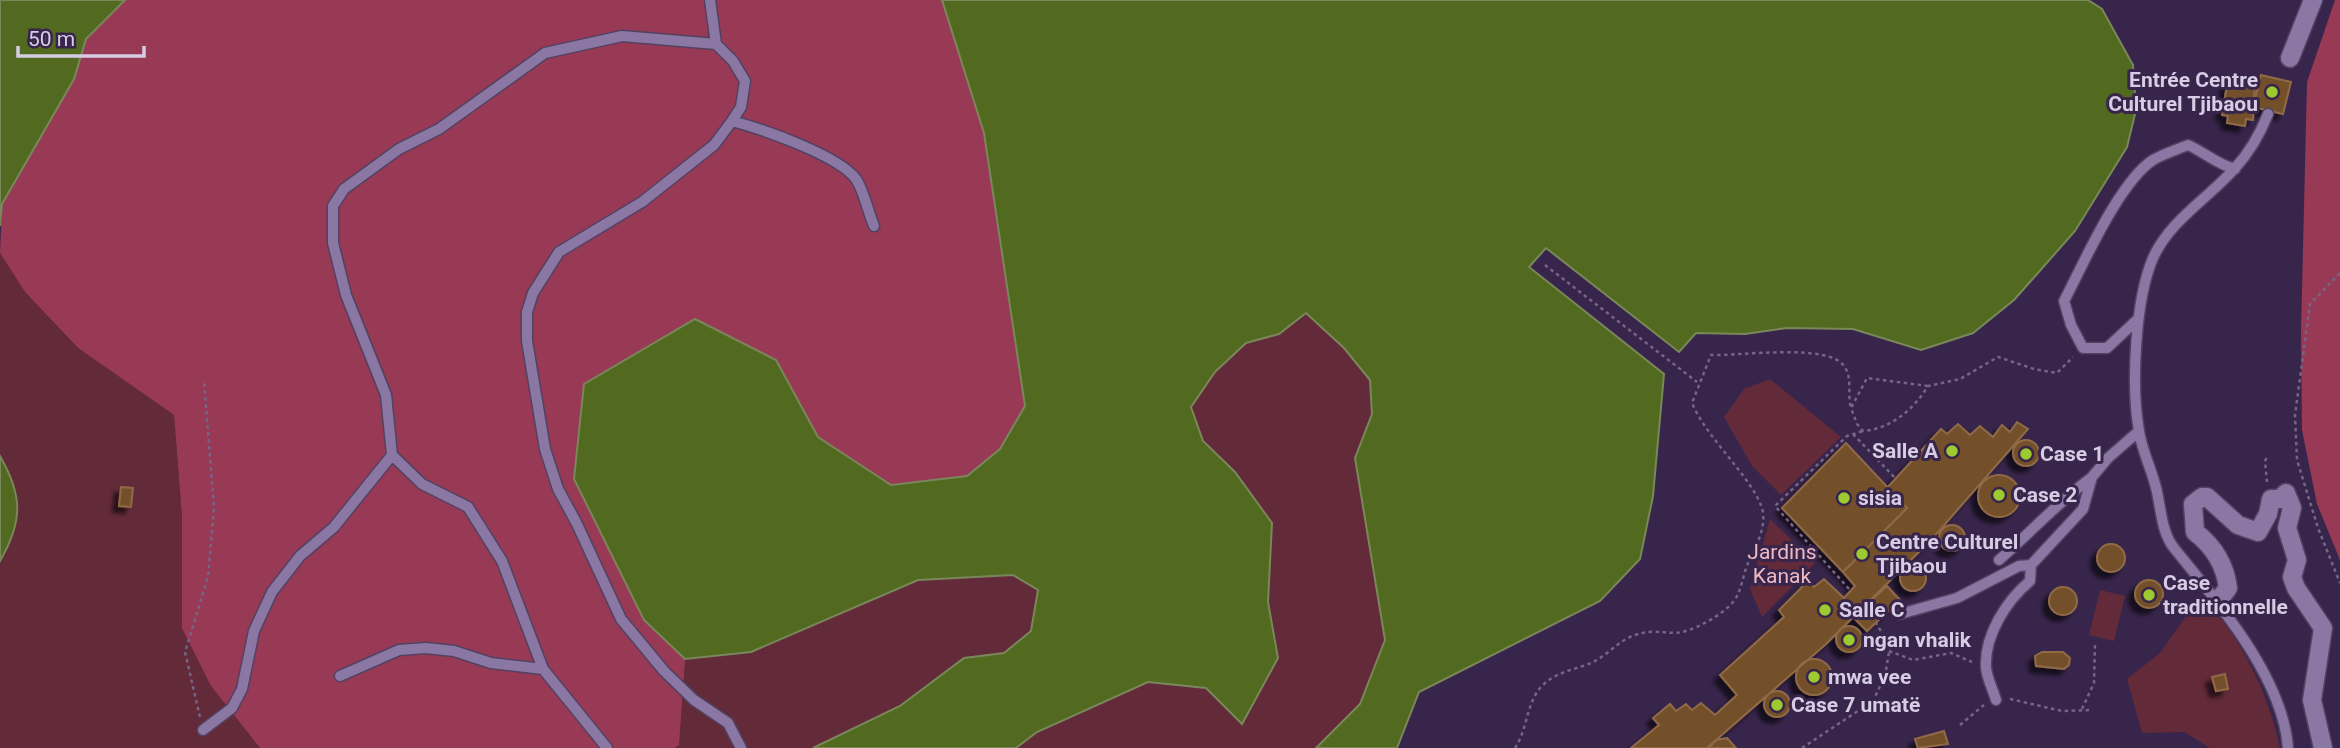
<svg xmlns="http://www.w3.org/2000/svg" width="2340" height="748" font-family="Roboto,sans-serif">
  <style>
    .green { fill: #632a39 }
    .forest { fill: #983955 }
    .water { fill: #526a1f; stroke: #7a875a; stroke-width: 2 }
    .building { fill: #73502c; stroke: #906b47; stroke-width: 2; filter: url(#shadow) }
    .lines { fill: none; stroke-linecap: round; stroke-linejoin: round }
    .lane-casing { stroke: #524262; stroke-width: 13 }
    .street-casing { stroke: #524262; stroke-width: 21 }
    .secondary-casing { stroke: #524262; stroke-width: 21 }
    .path { stroke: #756586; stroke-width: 2.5; stroke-dasharray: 3.5 3.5; stroke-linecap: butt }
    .lane { stroke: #8b77a3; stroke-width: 10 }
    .street { stroke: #8b77a3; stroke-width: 18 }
    .secondary { stroke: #8b77a3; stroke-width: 18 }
    .poi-dot { fill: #9dca30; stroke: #38254b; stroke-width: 2.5 }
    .labels { text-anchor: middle; stroke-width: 6; stroke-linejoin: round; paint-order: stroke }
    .poi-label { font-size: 21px; font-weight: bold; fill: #d6cce4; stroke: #38254b; text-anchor: start }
    .park-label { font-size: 21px; fill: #efb9c3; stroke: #38254b }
  </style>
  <defs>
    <filter id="shadow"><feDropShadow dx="-6" dy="6" stdDeviation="2" flood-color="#0009"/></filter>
  </defs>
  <rect width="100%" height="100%" fill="#38254b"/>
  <!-- green -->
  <path class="green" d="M942,0L1191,406L1215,372L1246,343L1279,334L1306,313L1344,348L1370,379L1372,414L1355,458L1385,640L1360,704L1316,748H675L679,745L644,620L574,479L984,133Z
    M0,253L25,292L78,348L174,415L182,517L211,686L260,748H0Z
    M1770,379L1841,437L1781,495L1752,466L1724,417L1744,389Z
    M1770,519L1815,563L1762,617L1750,589Z
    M2100,590L2125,596L2114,641L2089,635Z
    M2201,595C2240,636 2269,693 2280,748H2210L2184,732L2142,733L2127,679L2160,653Z"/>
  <!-- forest -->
  <path class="forest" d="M125,0H942L984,133L1025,407L1000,449L967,476L891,485L818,437L776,360L574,478L644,620L685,659L679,745L675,748H260L211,686L182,628V517L174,415L78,348L25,292L0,253L2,204L74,79L86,39Z
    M2335,0H2340V560L2317,504L2302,430L2301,332L2307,82Z"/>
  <!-- water -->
  <path class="water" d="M0,0H125L86,39L74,79L2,204L0,226Z
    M942,0H2088L2102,9L2133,65L2136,110L2127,147L2075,231L2014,300L1973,333L1921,350L1853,329L1787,328L1745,334L1696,333L1679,352L1546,248L1529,267L1664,374L1653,496L1640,559L1600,601L1419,692L1397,748H1316L1360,704L1385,640L1355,458L1372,414L1370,380L1344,348L1306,313L1279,334L1246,343L1215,372L1191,407L1203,441L1235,472L1272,523L1268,602L1278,658L1242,724L1206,688L1148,682L1037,732L1016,748H813L900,706L964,658L1004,653L1031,631L1038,590L1013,575L918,580L751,652L685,659L644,620L574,479L584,384L695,319L776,360L818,437L891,485L967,476L1000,449L1025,406L984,133Z
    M0,456C23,496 23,521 0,561Z"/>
  <!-- building -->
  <path class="building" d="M2261,75L2291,82L2283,114L2253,107Z
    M2228,79L2255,83L2253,120L2246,119L2245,126L2227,123L2228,116L2222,115Z
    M2017,422L2028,429L1932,539L1826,644L1716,740L1707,748H1631L1659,725L1653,718L1670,704L1676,711L1686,704L1692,710L1701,703L1715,715L1737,695L1720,675L1784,617L1779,610L1808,581L1814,587L1824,579L1844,598L1855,586L1843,572L1907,508L1887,488L1941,429L1947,434L1958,424L1970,435L1980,426L1993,437L2002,425L2010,432Z
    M2013 453a13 13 0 1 1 26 0a13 13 0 1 1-26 0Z
    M1846,443L1907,508L1843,572L1782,508Z
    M1978 496a21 21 0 1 1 42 0a21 21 0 1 1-42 0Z
    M121,487L133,488L131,507L119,506Z
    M1939 538a13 13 0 1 1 26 0a13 13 0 1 1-26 0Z
    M2097 558a14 14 0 1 1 28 0a14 14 0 1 1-28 0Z
    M1900 578a13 13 0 1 1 26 0a13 13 0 1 1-26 0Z
    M2135 594a14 14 0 1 1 28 0a14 14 0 1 1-28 0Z
    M1887,586L1900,600L1867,631L1853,617Z
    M2049 601a14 14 0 1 1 28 0a14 14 0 1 1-28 0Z
    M1836 639a13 13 0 1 1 26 0a13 13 0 1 1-26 0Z
    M2042,652H2063L2070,658L2069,665L2064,669L2036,666L2035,656Z
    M1796 677a18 18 0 1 1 36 0a18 18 0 1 1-36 0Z
    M2225,674L2228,689L2216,691L2212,677Z
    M1764 704a13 13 0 1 1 26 0a13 13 0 1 1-26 0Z
    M1944,731L1948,744L1918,748L1915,739Z
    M1727,738L1736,748H1709L1716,740Z"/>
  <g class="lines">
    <defs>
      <path id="lane" d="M710,0L716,44
        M2268,114C2260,134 2250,152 2235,168C2209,198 2170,220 2153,258C2135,300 2131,386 2139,431C2142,452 2153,472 2157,492C2161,510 2162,533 2174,548C2216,600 2283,677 2288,748
        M732,121C762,129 838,155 856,179C864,191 868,212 874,226
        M2138,319L2107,348H2083L2071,325L2064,301C2083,265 2119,182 2153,160C2163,154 2176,150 2188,145C2204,152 2218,165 2235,169
        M392,455L422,484L468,507L502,561L543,669L607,748
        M1999,560C2030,533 2058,502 2091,478
        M1900,614L1957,598L2019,566L2031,565L2083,509L2092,477L2108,458L2139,431
        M340,676L399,650L426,648L454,651L491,663L543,669
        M1996,700C1993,690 1987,678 1986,668C1984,636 2006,601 2030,581L2031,565
        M203,730L232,708L242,689L254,631L272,592L300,556L334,527L392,455L386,395L346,295L333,243V206L344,189L399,149L439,129L545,53L622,36L716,44L733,61L745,81L741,107L732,121L714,145L642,202L559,252L533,293L527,312V341L545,449L558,489L576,522L621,619L664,671L694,700L728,723L741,748"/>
      <path id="street" d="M2218,601L2228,588C2225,564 2212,545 2195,532L2193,504L2202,497H2207L2238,525L2258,532L2268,514L2271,499H2280L2286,493L2292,508L2287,528L2297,560L2292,577L2296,588L2323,628L2312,700L2323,748"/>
      <path id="secondary" d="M2290,58L2313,0"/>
    </defs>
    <!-- lane casing -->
    <use href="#lane" class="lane-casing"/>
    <!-- street casing -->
    <use href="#street" class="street-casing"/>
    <!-- secondary casing -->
    <use href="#secondary" class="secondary-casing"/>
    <!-- path -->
    <path class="path" d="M1545,265L1697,382
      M2340,273L2310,304L2295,415L2297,460L2318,528L2340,583
      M1928,386L1867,378L1851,408L1857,424L1863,431C1891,429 1914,409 1928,386L1960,379L1998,357L2034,369L2057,373L2073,357
      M1853,434L1896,479
      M2267,482L2265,461L2268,455
      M1849,589L1775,506L1847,436L1863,431
      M1889,651L1913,660L1951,653L1972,662
      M2010,699L2062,711L2091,710
      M2082,709L2094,683L2095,643
      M200,717L185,652L208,577L214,507L204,381
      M1960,725L1984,705
      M1515,748C1528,729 1526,701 1543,685C1556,672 1574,670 1591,663C1607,656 1619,640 1635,635C1656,628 1668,635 1682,632C1699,628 1731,611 1738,594C1743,583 1744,570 1750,559C1757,544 1767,525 1762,508C1751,476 1707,439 1692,403L1711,355C1738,356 1829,343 1844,366C1853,378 1847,394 1851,408
      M1802,748L1873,701L1885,676L1890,646L1876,623"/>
    <!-- lane -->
    <use href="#lane" class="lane"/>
    <!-- street -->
    <use href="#street" class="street"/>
    <!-- secondary -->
    <use href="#secondary" class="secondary"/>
  </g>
  <!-- markers -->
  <g class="poi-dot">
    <circle cx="2272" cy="92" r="7"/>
    <circle cx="1952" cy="451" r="7"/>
    <circle cx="2026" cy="454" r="7"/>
    <circle cx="1999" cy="495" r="7"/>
    <circle cx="1844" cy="498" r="7"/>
    <circle cx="1862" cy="554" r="7"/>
    <circle cx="2149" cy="595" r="7"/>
    <circle cx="1825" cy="610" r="7"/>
    <circle cx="1849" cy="640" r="7"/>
    <circle cx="1814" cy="677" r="7"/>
    <circle cx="1777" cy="705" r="7"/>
  </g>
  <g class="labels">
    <!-- poi labels -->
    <g class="poi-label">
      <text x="2258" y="87" text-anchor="end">Entrée Centre<tspan x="2258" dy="24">Culturel Tjibaou</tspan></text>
      <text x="1938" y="458" text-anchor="end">Salle A</text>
      <text x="2040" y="461">Case 1</text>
      <text x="2013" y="502">Case 2</text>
      <text x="1858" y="505">sisia</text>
      <text x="1876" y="549">Centre Culturel<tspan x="1876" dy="24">Tjibaou</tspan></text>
      <text x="2163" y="590">Case<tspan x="2163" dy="24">traditionnelle</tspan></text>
      <text x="1839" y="617">Salle C</text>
      <text x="1863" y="647">ngan vhalik</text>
      <text x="1828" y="684">mwa vee</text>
      <text x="1791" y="712">Case 7 umatë</text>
    </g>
    <!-- park labels -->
    <g class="park-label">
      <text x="1782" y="559">Jardins<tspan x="1782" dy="24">Kanak</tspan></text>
    </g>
  </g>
  <!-- scale -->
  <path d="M18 46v10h126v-10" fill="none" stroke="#d6cce4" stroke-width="3.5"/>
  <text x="28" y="46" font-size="21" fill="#d6cce4" stroke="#38254b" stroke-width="5" paint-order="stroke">50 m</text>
</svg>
